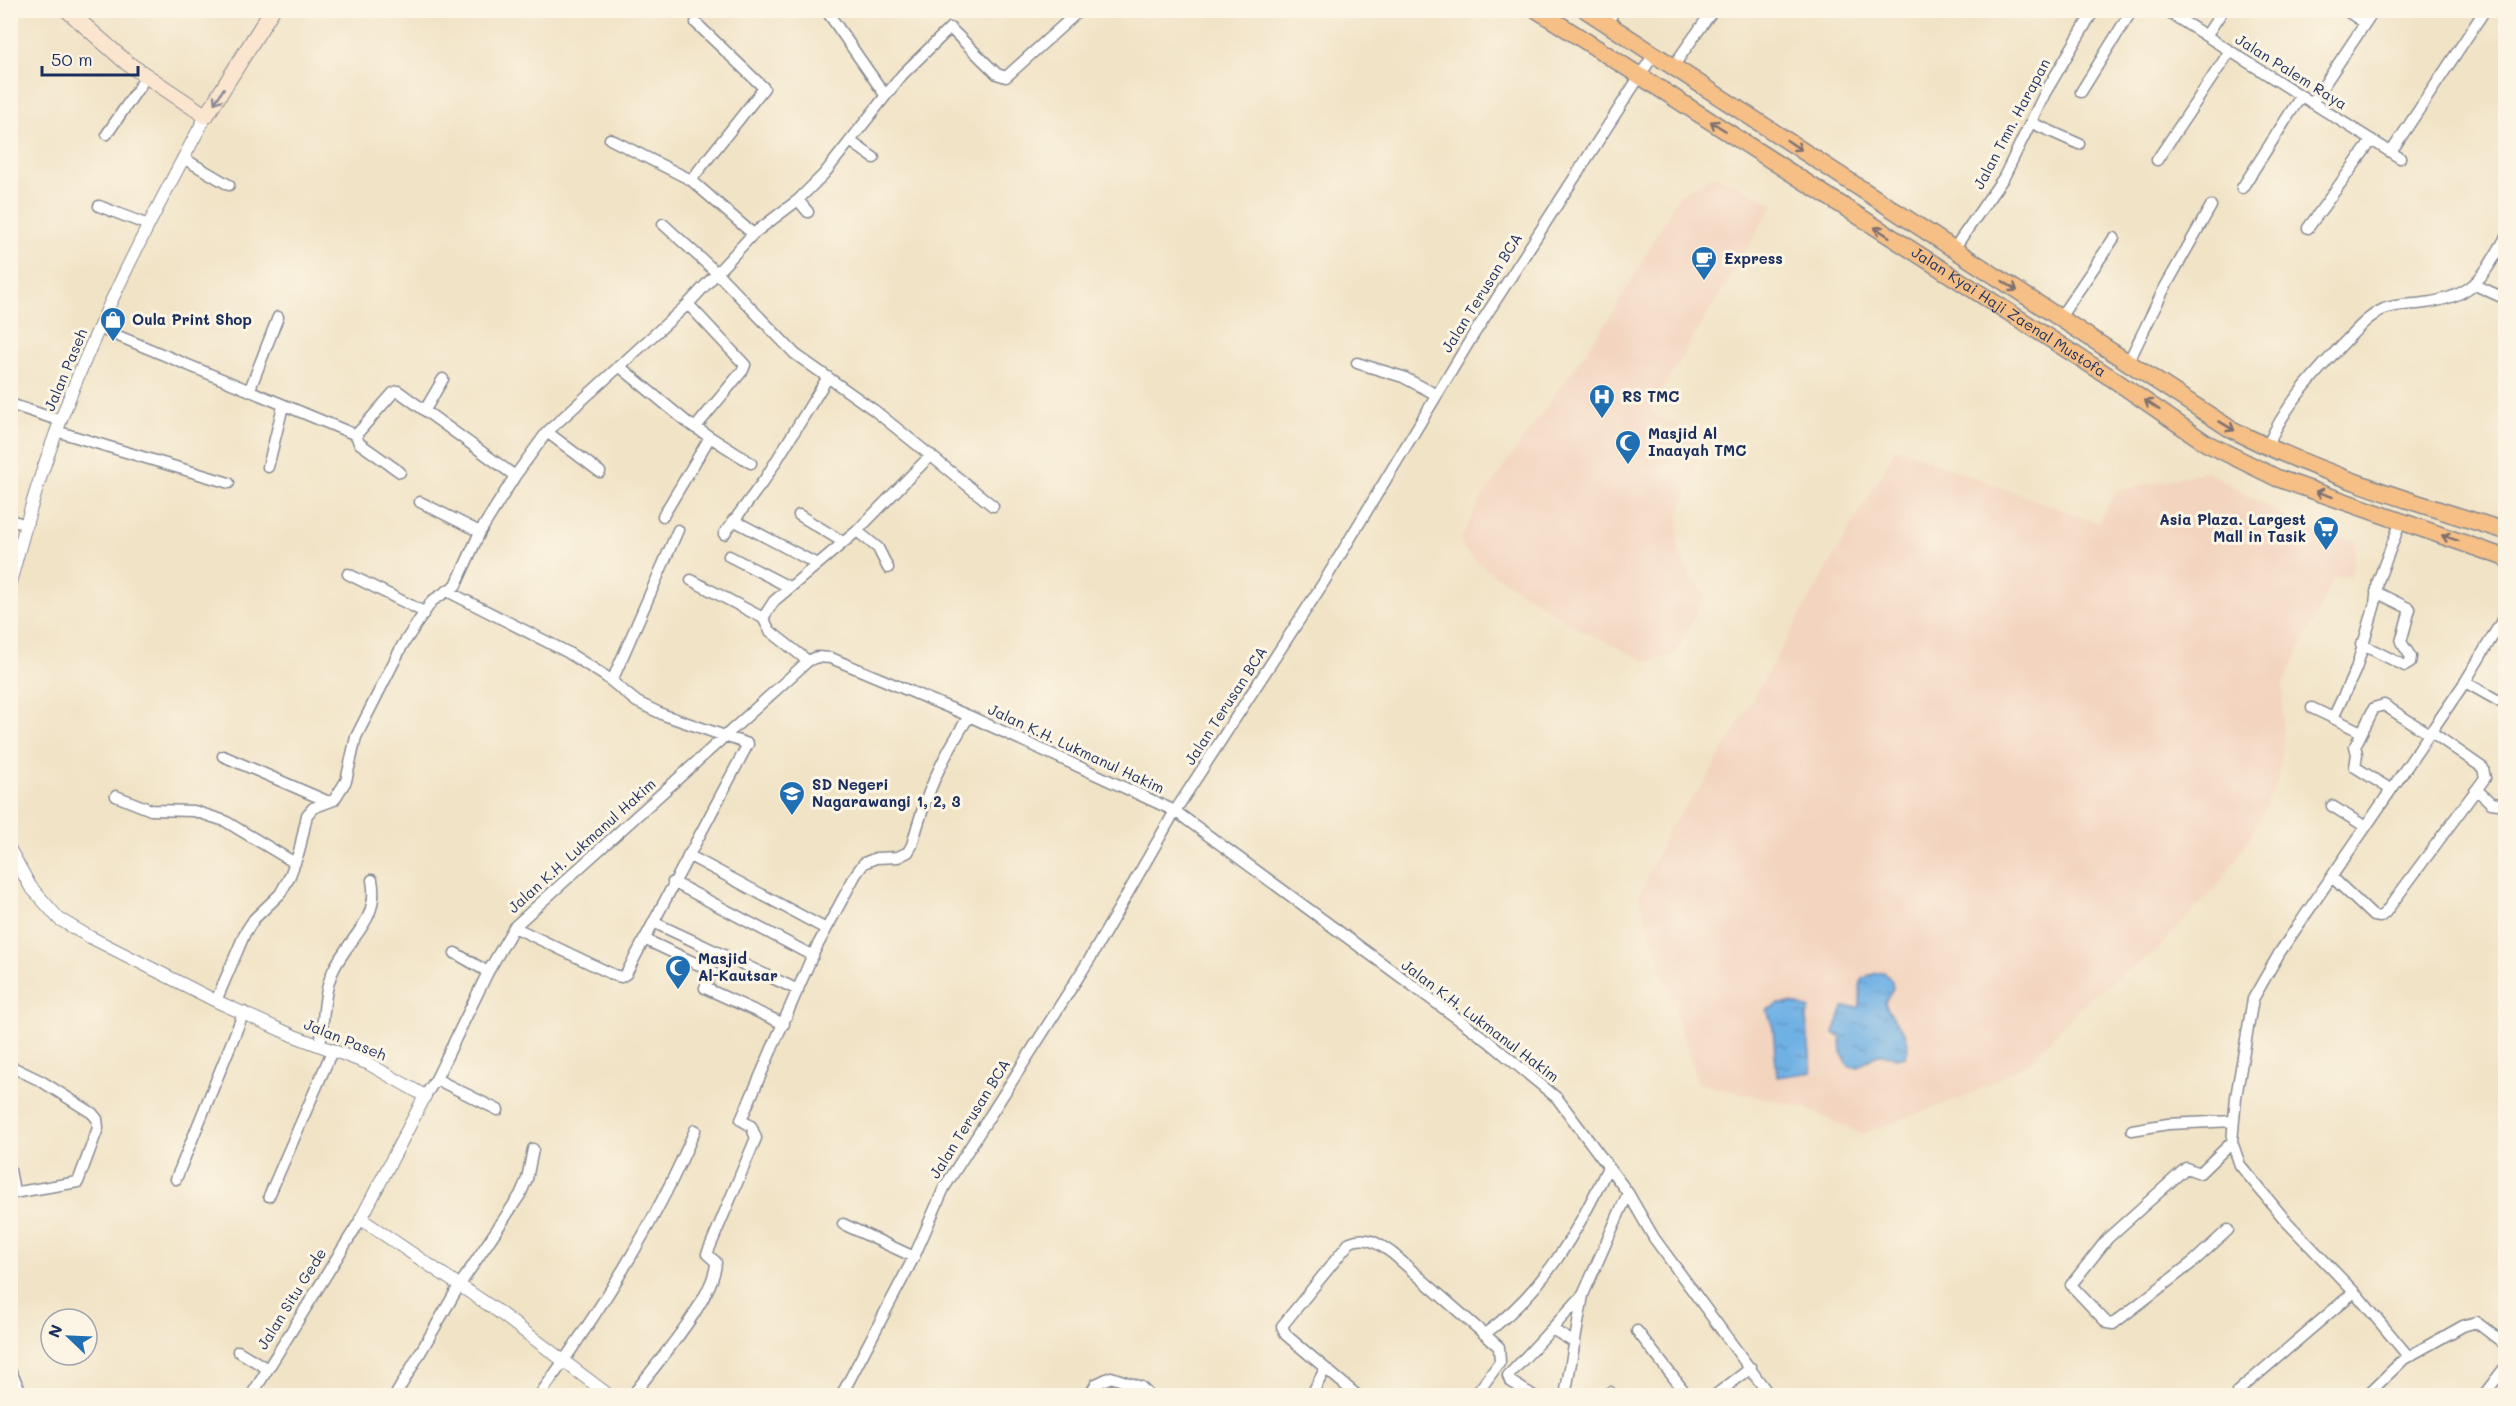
<svg xmlns="http://www.w3.org/2000/svg" width="2516" height="1406" font-family="Mali,sans-serif">
  <style>
    .built { fill: #f3d4bf }
    .water { fill: url(#water-ripples); stroke: #4670a1; stroke-width: 1.5 }
    .lines { fill: none; stroke-linecap: round; stroke-linejoin: round }
    .minor-casing { stroke: #868992; stroke-width: 13 }
    .tertiary-casing { stroke: #868992; stroke-width: 14 }
    .secondary-casing { stroke: #868992; stroke-width: 17 }
    .primary-casing { stroke: #868992; stroke-width: 19 }
    .minor { stroke: #fff; stroke-width: 10 }
    .tertiary { stroke: #fff; stroke-width: 12 }
    .secondary { stroke: #fbe5cf; stroke-width: 15 }
    .primary { stroke: #f5bf86; stroke-width: 16 }
    .oneway { stroke: #8b8a96 }
    .oneway2 { stroke: #7d7070 }
    .labels { text-anchor: middle; stroke-width: 6; stroke-linejoin: round; paint-order: stroke }
    .street-label { font-size: 15px; fill: #1b2f5e; stroke: #fcf5e5 }
    .poi-label { font-size: 15px; font-weight: bold; fill: #1b2f5e; stroke: #fcf5e5; text-anchor: start }
  </style>
  <defs>
    <pattern id="water-ripples" width="26" height="14" patternUnits="userSpaceOnUse" patternTransform="scale(1.5)"><rect width="26" height="14" fill="#70b1e4"/><path d="M2 4q2-2 4 0t4 0M15 11q2-2 4 0t4 0" fill="none" stroke="#5b90bc"/></pattern>
  </defs>
  <rect width="100%" height="100%" fill="#fcf5e5"/>
  <filter id="ink" filterUnits="userSpaceOnUse"><feTurbulence type="fractalNoise" baseFrequency=".0167" numOctaves="2"/><feDisplacementMap in="SourceGraphic" scale="12" xChannelSelector="R" yChannelSelector="G"/><feConvolveMatrix kernelMatrix="1 2 1 2 8 2 1 2 1" color-interpolation-filters="sRGB"/></filter>
  <filter id="wash" filterUnits="userSpaceOnUse"><feTurbulence type="fractalNoise" baseFrequency=".008" numOctaves="4" result="noise"/><feDisplacementMap in="SourceGraphic" scale="24" xChannelSelector="R" yChannelSelector="G"/><feGaussianBlur stdDeviation="1.35" result="paint"/><feColorMatrix in="noise" values="0 0 0 0 0 0 0 0 0 0 0 0 0 0 0 0 0 1.4 0 .05"/><feComposite in="paint" operator="in"/></filter>
  <g filter="url(#wash)">
    <rect width="100%" height="100%" fill="#f1e3c6"/>
    <!-- built -->
    <path class="built" d="M1715,175L1774,204L1652,406V414L1680,426L1700,451L1680,514L1678,544L1684,564L1705,595L1675,655L1648,662L1581,630L1484,568L1463,548L1461,538L1481,499L1613,313L1680,194Z
      M1896,448L2098,523L2115,492L2206,471L2305,528L2357,541L2350,578H2334L2283,685V741L2278,780L2254,831L2220,883L2155,952L2091,996L2031,1061L1967,1096L1861,1134L1806,1108L1698,1083L1639,896L1669,828L1707,779Z"/>
    <!-- water -->
    <path class="water" d="M1884,972L1892,981L1893,989L1885,1002C1890,1023 1915,1031 1906,1056C1897,1059 1890,1055 1880,1055C1871,1056 1865,1063 1858,1068L1848,1065L1842,1054L1841,1038L1834,1033L1843,1007H1860C1861,983 1854,976 1884,972Z
      M1791,1003L1810,1009L1806,1019L1812,1072L1777,1077L1773,1028L1767,1010L1779,1004Z"/>
  </g>
  <g filter="url(#ink)">
    <g class="lines">
      <defs>
        <path id="minor" d="M826,10L885,95
          M2165,10L2400,158
          M2345,10L2365,23
          M1607,23L1615,10
          M2206,36L2223,10
          M1674,65L1713,10
          M2081,92L2132,10
          M2312,103L2374,10
          M2032,123L2079,144
          M107,134L146,77
          M610,139L691,180L753,234
          M850,141L874,158
          M2391,152L2485,10
          M183,158L229,185
          M2157,160L2230,51
          M691,180L764,88L696,23
          M2242,188L2301,96
          M798,200L808,212
          M99,206L148,225
          M663,224L718,274L795,354L874,410L993,506
          M2308,228L2372,140
          M1953,250L2004,177L2045,93L2094,10
          M2475,285L2506,299
          M688,304L745,365L743,370L695,428
          M2059,319L2114,238
          M99,328L356,435L393,393L398,391L515,476
          M1357,363L1403,377L1437,395
          M2128,363L2164,289L2211,206
          M619,366L688,423L751,463
          M250,389L278,317
          M10,404L61,421
          M425,410L443,379
          M56,431L229,483
          M547,432L600,472
          M356,435L359,443L400,472
          M2267,447C2284,407 2310,379 2339,348C2353,334 2366,317 2384,309C2397,304 2412,305 2425,303C2475,296 2482,278 2506,237
          M268,467L283,406
          M420,502L480,532
          M799,515L843,542
          M663,516L710,437
          M10,520L27,525
          M733,520L817,564
          M857,531L878,548L888,568
          M724,534L765,479L828,377
          M729,556L789,587
          M348,574L424,612
          M691,580L763,618L770,631L808,661
          M449,592L567,652L605,676L637,702L664,715L748,744L626,974L621,977L614,975L514,927
          M763,618L774,601L857,531L931,455
          M2361,644L2405,666L2410,663L2411,657L2401,642L2410,609L2376,592
          M612,681L678,530
          M2465,682L2506,705
          M2312,708L2333,718L2356,669L2375,604L2378,581L2401,521
          M2333,718L2361,732
          M223,756L329,802
          M2390,789L2355,767L2357,754L2355,746L2374,708L2384,705L2429,734
          M2477,790L2491,803L2506,805
          M116,796L151,810L194,811L225,821L295,863
          M2332,806L2366,827
          M688,855L826,929
          M2332,877L2373,916L2380,917L2385,913L2485,778L2483,768L2430,731
          M673,882L813,956
          M653,922L798,990
          M644,939L712,971L705,988L784,1024
          M455,953L488,972
          M216,1001L245,933L254,919L280,894L289,878L299,852L307,815L313,808L334,800L346,781L356,737L402,646L432,601L456,585L480,532L515,476L547,432L688,304L753,234L798,200L824,174L902,75L950,28L997,74L1006,77L1080,10
          M320,1045C324,1022 323,992 333,971C348,937 380,922 372,880
          M10,1066L41,1081L92,1113L97,1119L98,1128L78,1182L13,1193
          M436,1079L498,1110
          M425,1096L436,1079L488,972L514,927L808,661L817,657L831,658L969,716L1175,811L1488,1041L1557,1098L1628,1193L1654,1238L1770,1396
          M2132,1130L2168,1124L2234,1121
          M10,1170L13,1186L10,1197
          M176,1179L244,1012
          M269,1196L333,1049
          M843,1224L914,1257
          M2228,1230L2193,1262L2113,1324L2107,1323L2071,1285L2108,1238L2186,1168L2200,1173L2232,1142
          M1552,1329L1575,1343
          M1637,1331L1688,1396
          M1486,1333C1544,1290 1577,1233 1607,1169
          M238,1351L266,1368
          M2408,1356L2358,1296L2286,1221L2240,1165L2232,1142L2236,1097L2253,999L2280,952L2465,682L2506,614
          M10,1370L23,1396
          M1610,1392L1612,1396
          M2237,1392L2354,1292
          M251,1396L361,1219
          M395,1396L459,1286L520,1195L527,1179L533,1149
          M539,1396C599,1312 655,1225 695,1130
          M632,1396C655,1365 715,1298 716,1262L707,1254L756,1138L751,1126L741,1120L814,952L856,874L864,863L876,858L898,857L908,852L912,845C926,793 940,762 969,716
          M841,1396L914,1257L944,1188L1091,957L1175,811L1322,585L1472,337L1654,54
          M1089,1396L1096,1384L1111,1377L1141,1387L1150,1396
          M1311,1396L1325,1369
          M1358,1396L1286,1335L1282,1326L1350,1242C1367,1235 1379,1244 1392,1253L1499,1347L1500,1362L1475,1396
          M1534,1396L1510,1381L1508,1376L1583,1295L1628,1193
          M1565,1396L1583,1295
          M1714,1396L1751,1368
          M2366,1396L2404,1359L2463,1326L2476,1322L2506,1345
          M2483,1396L2506,1366"/>
        <path id="tertiary" d="M10,582C22,540 33,496 48,455C89,337 147,225 206,116
          M10,850L30,886L59,919L88,936L216,1001L294,1036L369,1064L425,1096L361,1219L496,1310L610,1396"/>
        <path id="secondary" d="M67,10L127,63L206,116L272,10"/>
        <g id="primary">
          <path id="s1" d="M1537,10L2113,379L2206,443L2277,478L2506,558"/>
          <path d="M1586,10L2229,428C2317,473 2412,502 2506,531"/>
        </g>
      </defs>
      <!-- minor casing -->
      <use href="#minor" class="minor-casing"/>
      <!-- tertiary casing -->
      <use href="#tertiary" class="tertiary-casing"/>
      <!-- secondary casing -->
      <use href="#secondary" class="secondary-casing"/>
      <!-- primary casing -->
      <use href="#primary" class="primary-casing"/>
      <!-- minor -->
      <use href="#minor" class="minor"/>
      <!-- tertiary -->
      <use href="#tertiary" class="tertiary"/>
      <!-- secondary -->
      <use href="#secondary" class="secondary"/>
      <!-- primary -->
      <use href="#primary" class="primary"/>
    </g>
    <!-- one-way arrows -->
    <defs><path id="oneway-shaft" d="M-6 0H5M1.5-3L5.5 0L1.5 3" fill="none" stroke-width="1.6" stroke-linecap="round" stroke-linejoin="round" transform="scale(1.5)"/></defs>
    <use class="oneway" href="#oneway-shaft" transform="translate(219 96) rotate(122)"/>
    <g class="oneway2">
      <use href="#oneway-shaft" transform="translate(1718 126) rotate(-148)"/>
      <use href="#oneway-shaft" transform="translate(1794 145) rotate(34)"/>
      <use href="#oneway-shaft" transform="translate(1882 232) rotate(-147)"/>
      <use href="#oneway-shaft" transform="translate(2010 286) rotate(33)"/>
      <use href="#oneway-shaft" transform="translate(2152 405) rotate(-146)"/>
      <use href="#oneway-shaft" transform="translate(2227 426) rotate(31)"/>
      <use href="#oneway-shaft" transform="translate(2324 494) rotate(-161)"/>
      <use href="#oneway-shaft" transform="translate(2450 538) rotate(-161)"/>
    </g>
  </g>
  <!-- icons -->
  <defs>
    <symbol id="cafe-pin" viewBox="-11 -11 22 30"><path d="M0 17L-7.5 6A9.5 9.5 0 1 1 7.5 6Z" fill="#1f6fb2" stroke="#fcf5e5"/><path d="M-5.5-4.5H6V0H3Q3 3.5 0 3.5H-2.5Q-5.5 3.5-5.5 0ZM3-3.2v2h1.7v-2ZM-6 4.5H4V6H-6Z" fill="#fff"/></symbol>
    <symbol id="shop-pin" viewBox="-11 -11 22 30"><path d="M0 17L-7.5 6A9.5 9.5 0 1 1 7.5 6Z" fill="#1f6fb2" stroke="#fcf5e5"/><path d="M-5-2.5h2.3a2.7 3.5 0 0 1 5.4 0H5L5.5 6h-11ZM-1.5-2.5h3a1.5 2.3 0 0 0-3 0Z" fill="#fff"/></symbol>
    <symbol id="hospital-pin" viewBox="-11 -11 22 30"><path d="M0 17L-7.5 6A9.5 9.5 0 1 1 7.5 6Z" fill="#1f6fb2" stroke="#fcf5e5"/><path d="M-5-5h3v3.5h4V-5h3V5h-3V1.5h-4V5h-3Z" fill="#fff"/></symbol>
    <symbol id="mosque-pin" viewBox="-11 -11 22 30"><path d="M0 17L-7.5 6A9.5 9.5 0 1 1 7.5 6Z" fill="#1f6fb2" stroke="#fcf5e5"/><path d="M3.5-4.9A6 6 0 1 0 3.5 4.9A5 5 0 1 1 3.5-4.9Z" fill="#fff"/></symbol>
    <symbol id="supermarket-pin" viewBox="-11 -11 22 30"><path d="M0 17L-7.5 6A9.5 9.5 0 1 1 7.5 6Z" fill="#1f6fb2" stroke="#fcf5e5"/><path d="M-6-5.5h2.5l.6 2H6L4.5 2H-2.5L-4.4-4H-6ZM-1.5 3.2a1.3 1.3 0 1 0 .1 0ZM3 3.2a1.3 1.3 0 1 0 .1 0Z" fill="#fff"/></symbol>
    <symbol id="school-pin" viewBox="-11 -11 22 30"><path d="M0 17L-7.5 6A9.5 9.5 0 1 1 7.5 6Z" fill="#1f6fb2" stroke="#fcf5e5"/><path d="M0-5L7-2L0 1L-7-2ZM-4 1L0 2.5L4 1V4Q0 6-4 4Z" fill="#fff"/></symbol>
  </defs>
  <g fill-rule="evenodd">
    <use href="#cafe-pin" x="1689" y="244" width="30" height="40"/>
    <use href="#shop-pin" x="98" y="305" width="30" height="40"/>
    <use href="#hospital-pin" x="1587" y="382" width="30" height="40"/>
    <use href="#mosque-pin" x="1613" y="428" width="30" height="40"/>
    <use href="#supermarket-pin" x="2311" y="514" width="30" height="40"/>
    <use href="#school-pin" x="777" y="779" width="30" height="40"/>
    <use href="#mosque-pin" x="663" y="953" width="30" height="40"/>
  </g>
  <g class="labels">
    <!-- street labels -->
    <g class="street-label">
      <text transform="translate(2291 72) rotate(32)" y="5">Jalan Palem Raya</text>
      <text transform="translate(2012 124) rotate(-62)" y="5">Jalan Tmn. Harapan</text>
      <text transform="translate(1482 293) rotate(-58)" y="5">Jalan Terusan BCA</text>
      <text dy="5" stroke="none"><textPath href="#s1" startOffset="560">Jalan Kyai Haji Zaenal Mustofa</textPath></text>
      <text transform="translate(66 370) rotate(-67)" y="5">Jalan Paseh</text>
      <text transform="translate(1226 706) rotate(-57)" y="5">Jalan Terusan BCA</text>
      <text transform="translate(1076 749) rotate(25)" y="5">Jalan K.H. Lukmanul Hakim</text>
      <text transform="translate(582 846) rotate(-42)" y="5">Jalan K.H. Lukmanul Hakim</text>
      <text transform="translate(1480 1021) rotate(37)" y="5">Jalan K.H. Lukmanul Hakim</text>
      <text transform="translate(345 1040) rotate(22)" y="5">Jalan Paseh</text>
      <text transform="translate(970 1119) rotate(-58)" y="5">Jalan Terusan BCA</text>
      <text transform="translate(292 1299) rotate(-58)" y="5">Jalan Situ Gede</text>
    </g>
    <!-- poi labels -->
    <g class="poi-label">
      <text x="1724" y="264">Express</text>
      <text x="132" y="325">Oula Print Shop</text>
      <text x="1622" y="402">RS TMC</text>
      <text x="1648" y="439">Masjid Al<tspan x="1648" dy="17">Inaayah TMC</tspan></text>
      <text x="2306" y="525" text-anchor="end">Asia Plaza. Largest<tspan x="2306" dy="17">Mall in Tasik</tspan></text>
      <text x="812" y="790">SD Negeri<tspan x="812" dy="17">Nagarawangi 1, 2, 3</tspan></text>
      <text x="698" y="964">Masjid<tspan x="698" dy="17">Al-Kautsar</tspan></text>
    </g>
  </g>
  <!-- margin -->
  <rect width="2516" height="1406" fill="none" stroke="#fcf5e5" stroke-width="36"/>
  <!-- north arrow -->
  <g transform="translate(69 1337) rotate(293)"><circle r="28" fill="#fcf5e5" stroke="#a2a6af" stroke-width="1.5"/>
  <path d="M0-4.5L10 22L0 15L-10 22Z" fill="#1f6fb2"/>
  <text y="-9" font-size="16" font-weight="bold" text-anchor="middle" fill="#1b2f5e">N</text>
  </g>
  <!-- scale -->
  <path d="M42 66v9h96v-9" fill="none" stroke="#1b2f5e" stroke-width="3"/>
  <text x="51" y="66" font-size="18" fill="#1b2f5e" stroke="#fcf5e5" stroke-width="4.5" paint-order="stroke">50 m</text>
</svg>
